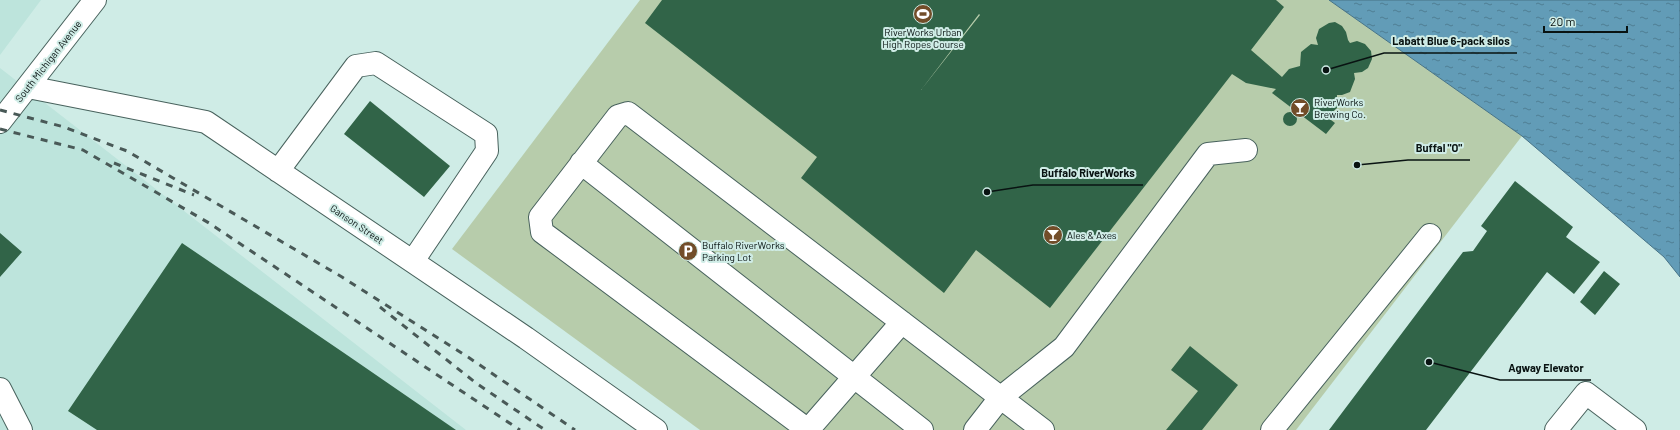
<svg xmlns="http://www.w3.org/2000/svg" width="1680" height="430" font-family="Barlow,sans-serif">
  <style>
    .built { fill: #bde4dc }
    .garden { fill: #b7ccab }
    .water { fill: url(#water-ripples); stroke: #477386 }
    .building { fill: #316448; fill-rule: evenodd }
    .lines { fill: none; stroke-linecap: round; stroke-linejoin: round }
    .minor-casing { stroke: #48625d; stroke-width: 24 }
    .minor { stroke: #fff; stroke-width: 22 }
    .rail { stroke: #495957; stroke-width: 3; stroke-dasharray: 7 7; stroke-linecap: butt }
    .labels { text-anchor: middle; stroke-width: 4; stroke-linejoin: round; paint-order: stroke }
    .poi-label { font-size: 10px; fill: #091312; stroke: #cfece6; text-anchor: start }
    .street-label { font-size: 10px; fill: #091312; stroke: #cfece6 }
    .leader { fill: none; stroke: #091312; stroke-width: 1.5 }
    .callout-dot { fill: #091312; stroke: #cfece6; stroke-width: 1.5 }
    .callout-label { font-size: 11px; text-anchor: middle; font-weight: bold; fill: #091312; stroke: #cfece6; stroke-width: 4; stroke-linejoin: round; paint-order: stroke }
  </style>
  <defs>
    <pattern id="water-ripples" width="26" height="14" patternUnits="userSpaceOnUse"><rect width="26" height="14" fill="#629cb7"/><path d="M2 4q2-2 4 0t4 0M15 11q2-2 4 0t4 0" fill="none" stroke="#4f7e93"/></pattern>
  </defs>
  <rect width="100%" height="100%" fill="#cfece6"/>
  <!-- built -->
  <path class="built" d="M0,0H41L0,55Z
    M0,68L466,430H0Z"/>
  <!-- garden -->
  <path class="garden" d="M640,0H1329L1522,136L1296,430H700L452,249Z"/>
  <!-- water -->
  <path class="water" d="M1329,0H1680V277L1664,257L1522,136Z"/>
  <!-- building -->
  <path class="building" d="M662,0H1276L1284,7L1251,50L1282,77L1289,69L1300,66L1301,52L1311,44L1318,45L1316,38L1319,29L1329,23L1335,22L1342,26L1346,32L1348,40L1350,43L1357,41L1365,44L1371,51L1372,59L1368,68L1362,72L1354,73L1355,79L1350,92L1342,95H1337V108L1327,117L1335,123L1326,134L1272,93L1276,89L1246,83L1232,74L1050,308L976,250L944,293L801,178L817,157L645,23ZM979,14L980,15L921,90Z
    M370,101L450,166L424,197L344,134Z
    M1283 119a7 7 0 1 1 14 0a7 7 0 1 1-14 0Z
    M1515,181L1573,227L1566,237L1600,262L1574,294L1547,272L1426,430H1329L1463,252L1473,251L1487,231L1481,226Z
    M0,233L22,252L0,277Z
    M182,243L347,355L456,430H97L68,411Z
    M1604,271L1620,284L1595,315L1580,302Z
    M1190,346L1238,385L1202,430H1166L1198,391L1171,370Z"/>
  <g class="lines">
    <defs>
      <path id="minor" d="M28,87L206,122L526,338L656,430
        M0,122L95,0
        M581,163L922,430
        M278,171L356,66L376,63L486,134L487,151L413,261
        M0,389L21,430
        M808,430L542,232L540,217L618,116L628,113L1043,430
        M808,430L902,322
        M975,430L1000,398L1064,347L1208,154L1246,150
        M1272,430L1430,235
        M1556,430L1586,393L1635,430"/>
    </defs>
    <!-- minor casing -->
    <use href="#minor" class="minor-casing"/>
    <!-- minor -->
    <use href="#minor" class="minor"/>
    <!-- rail -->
    <path class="rail" d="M0,110L64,127L127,151L342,277L468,357L575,430
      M0,129L83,150L209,223L520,430
      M114,163L194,195
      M380,307L476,383L545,430"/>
  </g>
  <!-- icons -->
  <defs>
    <symbol id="stadium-disc" viewBox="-11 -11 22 22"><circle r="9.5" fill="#724d29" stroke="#cfece6"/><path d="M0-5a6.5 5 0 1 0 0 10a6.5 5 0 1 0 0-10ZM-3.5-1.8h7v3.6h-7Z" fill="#fff"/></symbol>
    <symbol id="bar-disc" viewBox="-11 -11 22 22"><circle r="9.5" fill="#724d29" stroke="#cfece6"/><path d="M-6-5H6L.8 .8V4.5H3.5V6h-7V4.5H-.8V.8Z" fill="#fff"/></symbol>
    <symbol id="parking-disc" viewBox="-11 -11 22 22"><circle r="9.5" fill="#724d29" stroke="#cfece6"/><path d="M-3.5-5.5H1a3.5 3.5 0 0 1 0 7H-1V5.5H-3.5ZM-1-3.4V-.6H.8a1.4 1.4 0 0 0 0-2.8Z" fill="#fff"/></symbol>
  </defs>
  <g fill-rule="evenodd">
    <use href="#stadium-disc" x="912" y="3" width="22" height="22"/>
    <use href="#bar-disc" x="1289" y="97" width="22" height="22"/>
    <use href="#bar-disc" x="1042" y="224" width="22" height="22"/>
    <use href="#parking-disc" x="677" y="240" width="22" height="22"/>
  </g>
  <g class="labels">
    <!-- poi labels -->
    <g class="poi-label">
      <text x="923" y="36" text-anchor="middle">RiverWorks Urban<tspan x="923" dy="12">High Ropes Course</tspan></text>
      <text x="1314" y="106">RiverWorks<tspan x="1314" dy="12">Brewing Co.</tspan></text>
      <text x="1067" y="239">Ales &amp; Axes</text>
      <text x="702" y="249">Buffalo RiverWorks<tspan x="702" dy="12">Parking Lot</tspan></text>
    </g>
    <!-- street labels -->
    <g class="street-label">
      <text transform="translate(48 61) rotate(-52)" y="4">South Michigan Avenue</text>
      <text transform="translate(357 224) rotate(34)" y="4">Ganson Street</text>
    </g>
  </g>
  <!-- callouts -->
  <path class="leader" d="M1326 70L1384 53H1517M1357 165L1408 160H1470M987 192L1033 185H1143M1429 362L1500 380H1591"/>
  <g class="callout-dot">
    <circle cx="1326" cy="70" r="4"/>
    <circle cx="1357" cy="165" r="4"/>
    <circle cx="987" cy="192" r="4"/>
    <circle cx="1429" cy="362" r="4"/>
  </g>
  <g class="callout-label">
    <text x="1451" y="45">Labatt Blue 6-pack silos</text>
    <text x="1439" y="152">Buffal "O"</text>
    <text x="1088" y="177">Buffalo RiverWorks</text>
    <text x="1546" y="372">Agway Elevator</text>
  </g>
  <!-- scale -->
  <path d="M1544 26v6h83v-6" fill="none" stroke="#091312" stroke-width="2"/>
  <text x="1550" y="26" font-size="12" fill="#091312" stroke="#cfece6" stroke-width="3" paint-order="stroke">20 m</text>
</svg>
